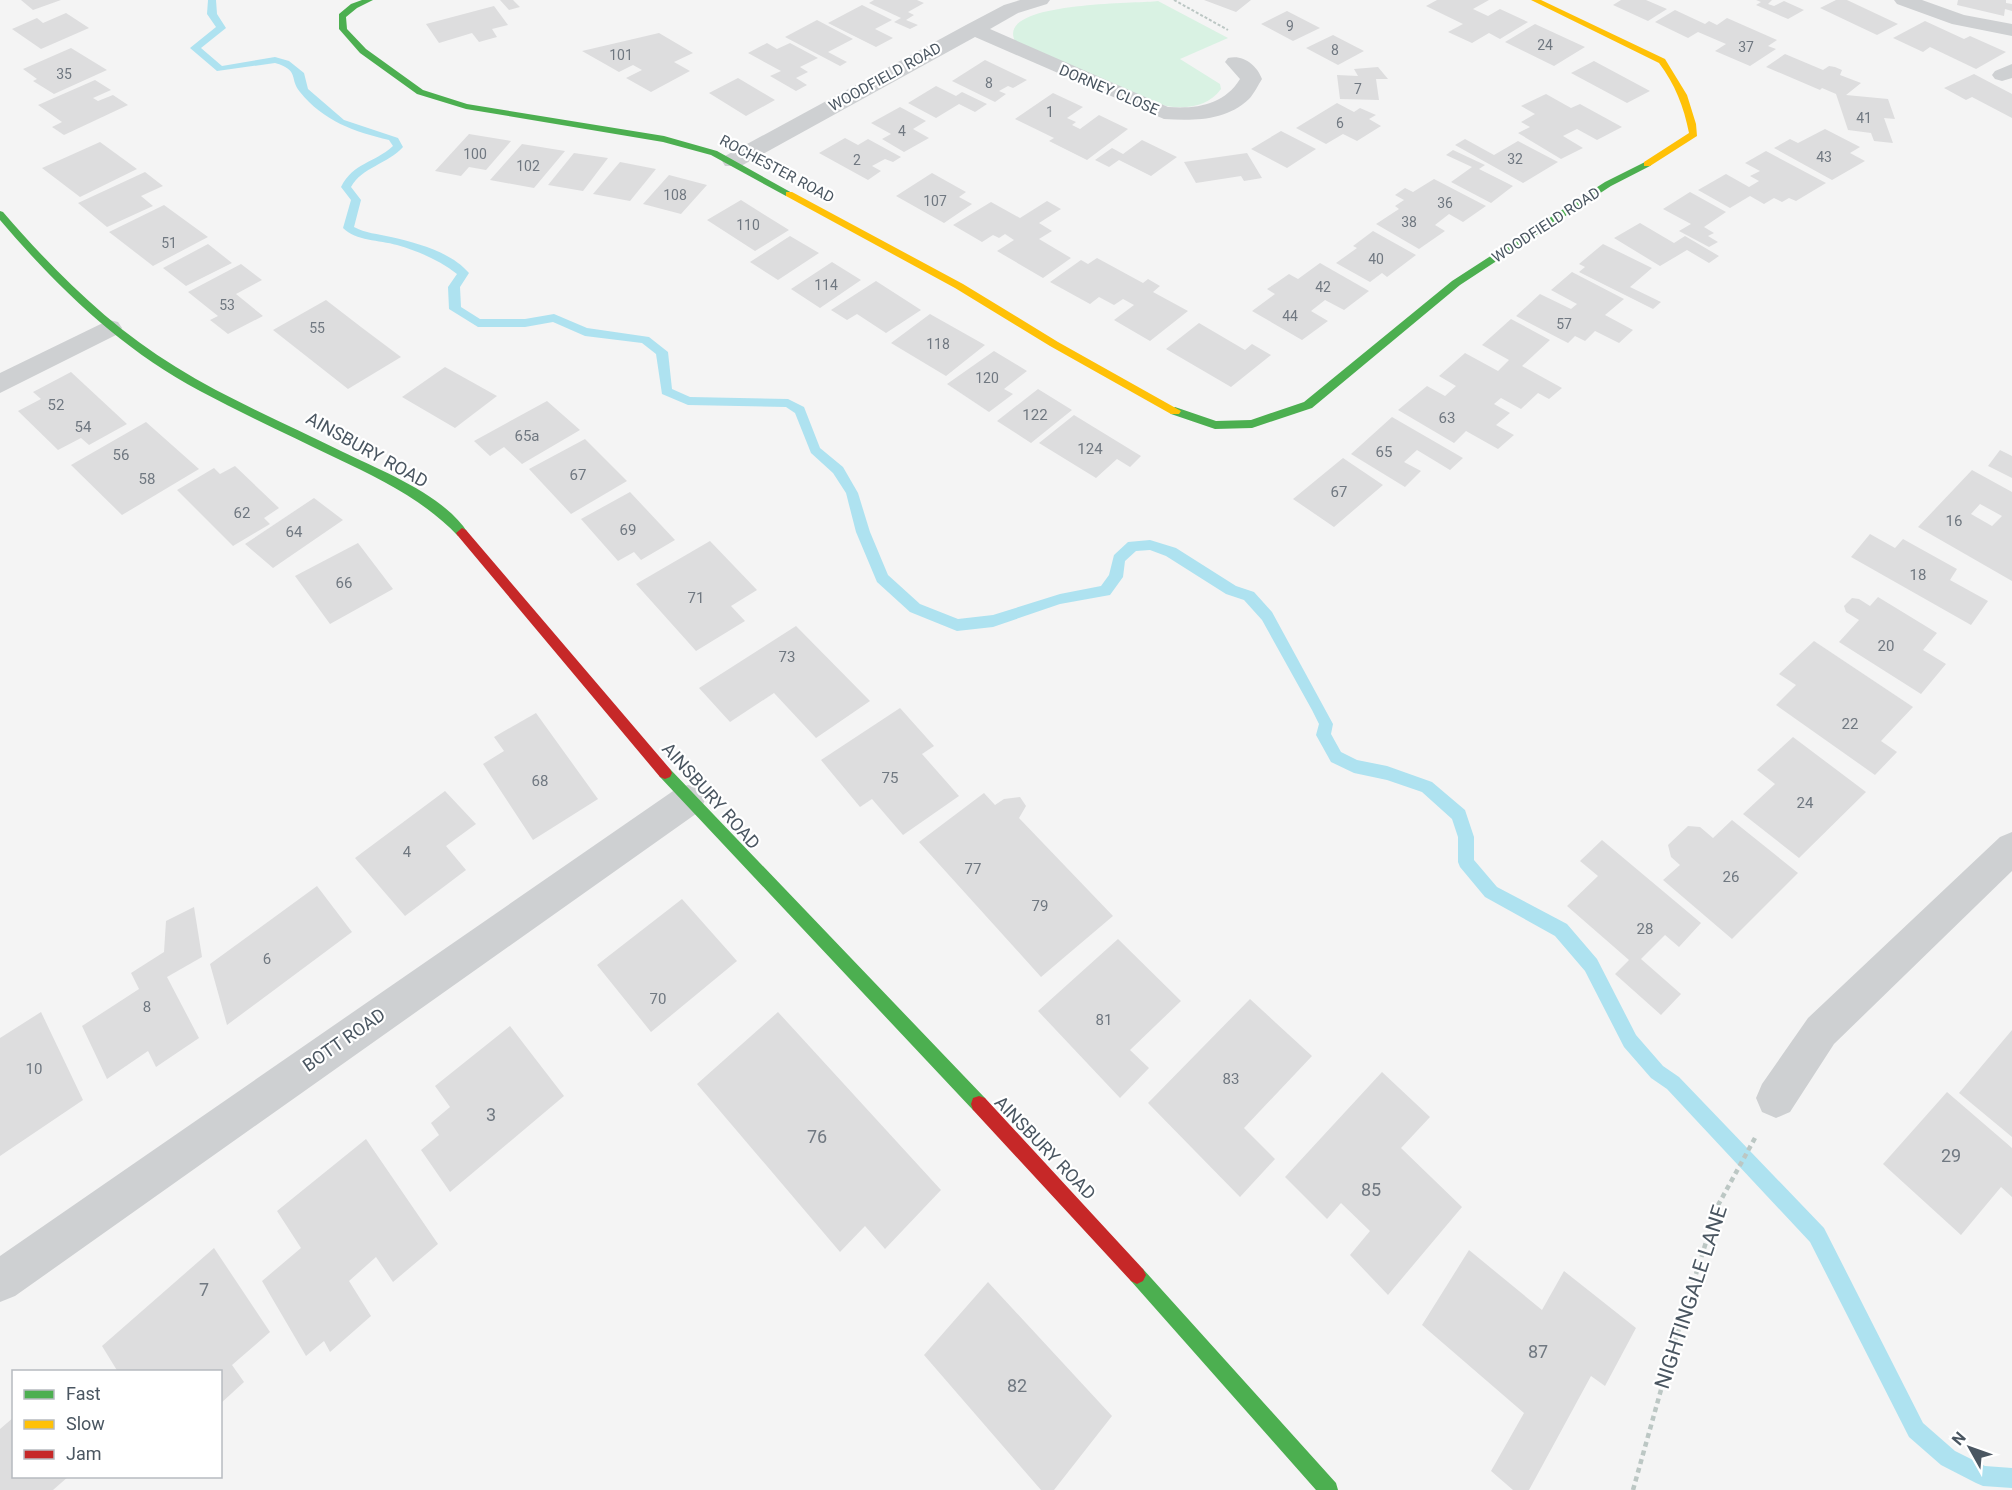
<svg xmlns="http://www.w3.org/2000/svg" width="2012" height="1490" font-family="Roboto,sans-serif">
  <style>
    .green { fill: #d9f2e3 }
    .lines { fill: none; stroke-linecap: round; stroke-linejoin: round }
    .stream { fill: #aee2f0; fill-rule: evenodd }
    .building { fill: #ddddde; fill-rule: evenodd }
    .path-far1 { stroke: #bcc7c4; stroke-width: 2; stroke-dasharray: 3 2; stroke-linecap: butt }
    .path { stroke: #bcc7c4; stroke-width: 4.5; stroke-dasharray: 5 4; stroke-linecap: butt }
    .street { fill: #ced0d2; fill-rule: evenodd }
    .fast { fill: #4caf50; fill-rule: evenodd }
    .slow { fill: #ffc107; fill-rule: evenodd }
    .jam { fill: #c62828; fill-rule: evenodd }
    .labels { text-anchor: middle; stroke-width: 4.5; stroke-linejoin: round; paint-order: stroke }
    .far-number-label { font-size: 14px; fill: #707881 }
    .far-street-label { font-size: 15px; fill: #4a5661; stroke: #fff }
    .number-label { font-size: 15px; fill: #707881 }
    .street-label { font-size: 18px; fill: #4a5661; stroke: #fff }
    .near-number-label { font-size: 18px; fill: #707881 }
    .near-street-label { font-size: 21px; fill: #4a5661; stroke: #fff }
  </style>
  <rect width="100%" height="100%" fill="#f4f4f4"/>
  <!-- green -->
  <path class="green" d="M1158,1L1228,38L1180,59L1220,84L1221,89C1207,108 1183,110 1162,105L1015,41C995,1 1137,4 1158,1Z"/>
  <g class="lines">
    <!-- stream -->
    <path class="stream" d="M208,0H216L217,14L226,28L201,48L222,66L275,57L289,61L304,73L308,89L344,120L398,138L403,147C388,164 362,167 351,187L361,200L354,227C365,233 378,234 391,237C417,243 451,252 469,273L460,287L461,307L480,319H525L554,314L587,328L649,337L668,352L672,389L690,397L788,399L804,407L820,448L843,467L858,493L870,532L888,575L920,604L958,619L993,615L1060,594L1101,586L1109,575L1114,555L1128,542L1150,540L1176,548L1236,586L1254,592L1272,612L1333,724L1331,734L1341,752L1357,760L1387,766L1432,782L1465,810L1474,837V860L1497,887L1567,924L1597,959L1636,1035L1663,1066L1679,1077L1824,1228L1923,1423L1955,1451L1985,1466L2012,1468V1488L1983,1486L1976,1483L1941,1465L1909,1437L1810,1242L1667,1089L1651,1078L1624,1047L1585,971L1555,936L1485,897L1460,867L1458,862V837L1452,819L1422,792L1387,780L1354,773L1331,762L1316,735L1319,724L1312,710L1262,620L1244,600L1226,594L1166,556L1150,550L1136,551L1125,561L1123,577L1110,595L1060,604L993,627L957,631L910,612L877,582L856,532L846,493L833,473L811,453L795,413L786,407L688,405L662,394L656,354L642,343L585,336L553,322L525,327H478L449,309L448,287L457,274C439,260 418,251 397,245C379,240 356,241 343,228L351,200L341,187C354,162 373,164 393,146L389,140C355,132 323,121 300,92C289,79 300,70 275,63L217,71L190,48L216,27L207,14Z"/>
  </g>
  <!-- building -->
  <path class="building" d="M21,0H61L33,10Z
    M500,0H513L520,7L509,10Z
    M874,0H917L924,3L908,12L914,15L906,20L918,25L910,29L894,22L901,18L869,3Z
    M1204,0H1251L1236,12Z
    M1437,0H1489L1473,9L1488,16L1500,9L1528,22L1500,39L1489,33L1472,43L1448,32L1463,24L1426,6Z
    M1621,0H1646L1667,9L1648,21L1613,5Z
    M1756,0H1772L1768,4L1774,6L1784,1L1804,10L1788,19L1756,5L1761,2Z
    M1836,0H1847L1898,24L1877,35L1820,8Z
    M1958,0H2006V3L2012,4V11L2005,9L2004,16L1957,5Z
    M862,5L892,20L875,29L893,38L876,47L828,23Z
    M494,6L508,25L492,29L497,37L479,42L472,33L439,43L426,24Z
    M1675,10L1705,24L1709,21L1717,25L1727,18L1777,40L1768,46L1776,49L1750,66L1715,51L1726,44L1698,32L1688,38L1655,22Z
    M1287,11L1320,28L1293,41L1261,24Z
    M66,13L89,28L41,49L12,29L37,18L43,23Z
    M817,20L853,39L828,52L847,62L840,66L785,37Z
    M1925,21L1964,39L1970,36L2006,52L1976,69L1930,47L1923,52L1893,38Z
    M1535,24L1585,47L1554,66L1505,42Z
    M659,33L693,53L674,62L690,71L651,92L626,78L642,70L633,65L619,72L582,51Z
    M1333,35L1364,51L1338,65L1306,48Z
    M767,43L777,49L790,43L818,58L800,67L808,72L796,78L807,85L796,91L770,76L781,71L748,53Z
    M71,48L107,70L54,94L33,81L37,79L23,69Z
    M1785,54L1823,70L1829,66L1835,67L1842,70L1840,75L1861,83L1846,95L1888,99L1895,119L1884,118L1893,143L1874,141L1871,133L1848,130L1836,94L1822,88L1820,90L1766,67Z
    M985,60L1027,80L1013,88L1008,86L999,91L1006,94L995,102L952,81Z
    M1594,61L1650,91L1627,103L1571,73Z
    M1378,67L1388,79H1376L1379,100L1340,99L1337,75L1358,76L1354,69Z
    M1974,74L2012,94V118L1972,97L1966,100L1944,88Z
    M738,78L775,100L746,116L709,93Z
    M95,80L111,90L93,98L98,101L113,95L128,105L64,135L52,127L62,122L38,105Z
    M936,86L956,96L962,92L987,104L975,112L959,104L936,118L908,103Z
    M1053,93L1083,107L1067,118L1076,122L1072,125L1080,129L1099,115L1128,129L1087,160L1049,141L1054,138L1015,119Z
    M1546,94L1571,108L1580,104L1622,127L1597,140L1577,129L1563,136L1583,148L1561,159L1518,133L1530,127L1521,122L1535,114L1521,106Z
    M1337,103L1354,112L1360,108L1376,115L1369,119L1381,126L1357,141L1343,134L1326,144L1296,128Z
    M900,107L926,121L913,129L929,138L904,152L882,139L891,134L871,123Z
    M1825,129L1860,147L1850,153L1865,161L1832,180L1774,148L1790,139L1798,143Z
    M1281,131L1316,149L1287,168L1251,149Z
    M469,134L511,141L486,170L469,167L461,176L435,171Z
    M845,138L858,145L868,139L901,157L893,162L885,159L872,166L881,171L868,180L819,153Z
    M1465,139L1494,155L1518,141L1558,162L1523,183L1455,145Z
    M1142,140L1177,157L1151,176L1119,160L1109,167L1095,160L1112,148L1123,154Z
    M100,142L137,169L80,197L42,168Z
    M522,144L565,151L534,188L490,180Z
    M1453,150L1485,165L1479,169L1513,186L1491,203L1451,182L1472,167L1446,155Z
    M1766,151L1826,183L1796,201L1789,198L1782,202L1774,198L1764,204L1750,196L1730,208L1698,190L1726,174L1749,187L1759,181L1750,176L1760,171L1745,163Z
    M574,153L608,158L583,191L548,185Z
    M1247,153L1262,178L1244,181L1241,176L1196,183L1184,162Z
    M620,162L656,169L630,201L593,194Z
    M145,172L163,186L141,196L153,206L107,227L78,203Z
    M932,173L966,192L959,197L972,204L944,223L896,196Z
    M669,175L707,185L681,214L643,204Z
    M1434,179L1486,206L1463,222L1449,214L1435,225L1445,231L1419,249L1376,224L1399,209L1395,206L1404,200L1395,195L1405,188L1413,192Z
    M1690,192L1726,212L1704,227L1714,233L1708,236L1718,242L1709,247L1679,231L1691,224L1663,209Z
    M741,200L789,230L755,251L707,220Z
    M1047,201L1061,209L1039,223L1052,231L1039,239L1071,258L1043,278L997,251L1014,240L1005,234L999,238L993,235L982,242L953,225L991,202L1020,218Z
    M164,205L208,237L153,266L109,232Z
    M1640,223L1674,243L1685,236L1719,256L1709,263L1687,250L1660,266L1614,238Z
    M1373,231L1416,255L1387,277L1382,273L1370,282L1336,263L1357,248L1353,246Z
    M790,236L819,253L778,280L750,262Z
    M208,244L232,263L186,286L163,268Z
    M1603,244L1652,268L1630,287L1661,302L1653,309L1579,272L1585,267L1579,264Z
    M1097,258L1143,283L1148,279L1160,286L1153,292L1188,311L1150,341L1114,320L1134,305L1123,299L1114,305L1099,297L1090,304L1050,282L1081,260L1088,264Z
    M832,262L861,280L820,308L791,289Z
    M1320,263L1369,291L1344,310L1325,300L1311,311L1328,321L1302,340L1252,311L1275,294L1267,289L1276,283L1289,274L1298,279Z
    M241,264L262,280L236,294L263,316L228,334L210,320L218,316L188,292Z
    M1572,272L1624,299L1605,315L1633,330L1619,343L1595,331L1585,341L1575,336L1568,343L1516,316L1540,294L1571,309L1577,304L1551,290Z
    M876,281L921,310L886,333L857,314L847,320L831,310Z
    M326,300L361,327L401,357L348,389L273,330Z
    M930,314L985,345L946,376L891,343Z
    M1511,319L1550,340L1522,366L1562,388L1549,399L1538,393L1521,409L1501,398L1494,404L1510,413L1496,425L1514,435L1498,449L1466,431L1454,443L1398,410L1427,386L1445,396L1456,386L1439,376L1465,353L1498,371L1509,360L1482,345Z
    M1199,323L1245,350L1252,344L1271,355L1231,387L1166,349Z
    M994,351L1027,371L1004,389L1013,394L989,412L947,384Z
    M445,367L497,396L455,428L402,397Z
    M71,372L127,424L89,445L81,438L58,450L18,411L41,399L33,392Z
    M1038,389L1072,410L1031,443L997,421Z
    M547,401L580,430L522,464L504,447L490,456L474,441Z
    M1074,415L1141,456L1130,467L1117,459L1096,478L1039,443Z
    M1392,417L1463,458L1450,470L1417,450L1404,462L1421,471L1405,487L1351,454Z
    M146,422L199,469L122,515L71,465Z
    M585,439L627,481L571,514L529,469Z
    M2000,450L2012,456V478L1988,466Z
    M1343,458L1383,485L1334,527L1293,499Z
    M235,466L279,508L264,518L270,524L233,546L177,490L214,468L220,474Z
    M1972,470L2012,492V581L1918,527ZM1980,504L2002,516L1992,526L1971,514Z
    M630,492L675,540L641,560L634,552L618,561L581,519Z
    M314,498L343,520L273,568L245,544Z
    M1870,534L1895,548L1903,539L1957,569L1950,580L1988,601L1971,625L1851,557Z
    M710,541L757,590L731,606L745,621L696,651L636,584Z
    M358,543L393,589L330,624L295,576Z
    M1878,597L1937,633L1923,650L1946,664L1921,694L1839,642L1859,620L1846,612L1844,606L1852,598L1859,599L1870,606Z
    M796,626L870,701L816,738L774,693L730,722L699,688Z
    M1814,641L1913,707L1881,741L1897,752L1875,775L1776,705L1796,685L1779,674Z
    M900,708L934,746L922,754L959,796L903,835L872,799L860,807L821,760Z
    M536,713L598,799L533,840L483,764L504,751L494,737Z
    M1793,737L1866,792L1799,858L1743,814L1775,784L1757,770Z
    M445,791L476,824L446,846L466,870L405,916L355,858Z
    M984,793L995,805L1004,799L1020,797L1026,806L1019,818L1113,916L1041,977L919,842Z
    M1732,820L1798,873L1732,939L1663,880L1680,865L1671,857L1668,845L1688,826L1700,827L1713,838Z
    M1602,840L1701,923L1679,947L1665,935L1641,959L1681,994L1661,1015L1615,974L1629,960L1567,906L1598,876L1580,861Z
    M317,886L352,932L227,1025L210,964Z
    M682,899L737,961L651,1032L597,965Z
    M194,907L202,957L167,977L199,1038L156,1067L148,1051L107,1079L82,1026L139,989L131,973L164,952L166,921Z
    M1118,939L1181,1001L1130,1050L1149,1068L1120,1098L1038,1011Z
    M1250,999L1312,1056L1244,1128L1275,1159L1240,1197L1148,1103Z
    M41,1012L83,1100L0,1156V1038Z
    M778,1012L941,1190L885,1249L865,1226L840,1252L697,1084Z
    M510,1026L564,1096L450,1192L421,1150L439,1135L431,1123L450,1107L435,1086Z
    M2012,1030V1137L1959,1093Z
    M1382,1072L1430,1117L1401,1148L1462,1207L1388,1295L1350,1255L1370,1231L1341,1203L1327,1219L1285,1177Z
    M1947,1092L2012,1148V1197L2001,1187L1961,1235L1883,1164Z
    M366,1139L438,1244L393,1282L376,1257L349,1281L371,1316L330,1352L324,1341L306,1356L262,1281L301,1248L277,1211Z
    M214,1248L270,1332L232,1365L244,1382L220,1404V1372H118L102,1346Z
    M1469,1250L1542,1310L1564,1271L1636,1328L1605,1386L1591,1376L1529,1490H1513L1491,1471L1524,1413L1422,1325Z
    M988,1282L1112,1416L1054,1490H1041L924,1355Z
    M14,1417V1476H69L53,1490H0V1429Z"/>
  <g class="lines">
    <!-- path-far1 -->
    <path class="path-far1" d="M1174,0L1228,30"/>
    <!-- path -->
    <path class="path" d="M1633,1490L1671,1354L1717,1207L1755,1138"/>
    <!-- street -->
    <path class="street" d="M1020,0H1050L1047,4L1018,13L990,29L1168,107C1197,109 1224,105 1240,79L1225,62L1228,58C1243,54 1257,65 1262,79C1258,85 1254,94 1249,99C1226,121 1193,121 1164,119L975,37L741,166H725L722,161L725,156L966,25L1004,5Z
      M1894,0H1922L1964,15L2012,24V36L1952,24L1897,4Z
      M2012,64V78L2002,81L1995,79L1992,75L1995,71Z
      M109,320L118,322L122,328L118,334L0,393V373Z
      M688,785L700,789L705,800L700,811L15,1296L0,1302V1256L676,789Z
      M2012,832V871L1834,1044L1790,1112L1776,1118L1762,1112L1756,1098L1762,1084L1808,1018L2000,837Z"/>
    <!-- fast -->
    <path class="fast" d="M362,0H373L357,8L346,17L347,29L366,49L423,90L467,104L664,136L717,151L794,194L786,196L711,155L663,142L466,109L417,94L360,53L339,29V14L351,4Z
      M1647,161L1652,164L1650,166L1611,186L1460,285L1312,408L1252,428L1215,429L1171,414L1169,411L1175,407L1216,421L1251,420L1304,402L1452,281L1605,182Z
      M0,211L3,212C54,271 109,326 176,367C229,400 287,424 343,452C382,471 444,495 468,533L466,536H458C424,500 380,479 336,458C291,436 245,415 200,391C121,349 58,288 0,220Z
      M665,767L670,769L985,1098L987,1104L985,1110L979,1112L973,1110L660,777L658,773L660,769Z
      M1137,1266L1143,1269L1336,1483L1338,1490H1316L1131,1281L1128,1275L1131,1269Z"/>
    <!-- slow -->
    <path class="slow" d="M1531,0H1541L1665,59L1687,95L1696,124L1697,136L1650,166H1644V162L1689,133C1684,107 1675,84 1659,63Z
      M786,192H792L963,284L1058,342L1181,411L1179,414H1171L1050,346L955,288L786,196Z"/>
    <!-- jam -->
    <path class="jam" d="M462,528L466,530L670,769L672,773L670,777L665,779L660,777L458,536L456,533Z
      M979,1096L985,1098L1143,1269L1146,1275L1143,1281L1137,1284L1131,1281L973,1110L971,1104L973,1098Z"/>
  </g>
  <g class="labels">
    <!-- far-number labels -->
    <g class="far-number-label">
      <text x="1290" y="31">9</text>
      <text x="1545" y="50">24</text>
      <text x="1746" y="52">37</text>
      <text x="1335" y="55">8</text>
      <text x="621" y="60">101</text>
      <text x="64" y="79">35</text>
      <text x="989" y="88">8</text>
      <text x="1358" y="94">7</text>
      <text x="1050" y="117">1</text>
      <text x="1864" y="123">41</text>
      <text x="1340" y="128">6</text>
      <text x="902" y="136">4</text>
      <text x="475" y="159">100</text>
      <text x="1824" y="162">43</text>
      <text x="1515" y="164">32</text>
      <text x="857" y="165">2</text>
      <text x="528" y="171">102</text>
      <text x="675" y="200">108</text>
      <text x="935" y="206">107</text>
      <text x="1445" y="208">36</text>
      <text x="1409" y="227">38</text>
      <text x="748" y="230">110</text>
      <text x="169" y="248">51</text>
      <text x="1376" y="264">40</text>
      <text x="826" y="290">114</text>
      <text x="1323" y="292">42</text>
      <text x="227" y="310">53</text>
      <text x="1290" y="321">44</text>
      <text x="1564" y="329">57</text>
      <text x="317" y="333">55</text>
      <text x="938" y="349">118</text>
      <text x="987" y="383">120</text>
    </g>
    <!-- far-street labels -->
    <g class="far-street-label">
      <text transform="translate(885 77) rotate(-29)" y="5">WOODFIELD ROAD</text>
      <text transform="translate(1109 90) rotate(23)" y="5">DORNEY CLOSE</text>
      <text transform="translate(777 169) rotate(28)" y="5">ROCHESTER ROAD</text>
      <text transform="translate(1546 225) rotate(-33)" y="5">WOODFIELD ROAD</text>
    </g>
    <!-- number labels -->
    <g class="number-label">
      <text x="56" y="410">52</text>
      <text x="1035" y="420">122</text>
      <text x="1447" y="423">63</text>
      <text x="83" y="432">54</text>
      <text x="527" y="441">65a</text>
      <text x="1090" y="454">124</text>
      <text x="1384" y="457">65</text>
      <text x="121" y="460">56</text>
      <text x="578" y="480">67</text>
      <text x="147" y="484">58</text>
      <text x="1339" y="497">67</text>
      <text x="242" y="518">62</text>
      <text x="1954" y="526">16</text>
      <text x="628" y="535">69</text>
      <text x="294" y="537">64</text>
      <text x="1918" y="580">18</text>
      <text x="344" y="588">66</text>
      <text x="696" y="603">71</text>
      <text x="1886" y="651">20</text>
      <text x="787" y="662">73</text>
      <text x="1850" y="729">22</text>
      <text x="890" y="783">75</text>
      <text x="540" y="786">68</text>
      <text x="1805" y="808">24</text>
      <text x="407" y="857">4</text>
      <text x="973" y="874">77</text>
      <text x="1731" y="882">26</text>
      <text x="1040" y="911">79</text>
      <text x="1645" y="934">28</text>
      <text x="267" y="964">6</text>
      <text x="658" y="1004">70</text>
      <text x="147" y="1012">8</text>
      <text x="1104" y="1025">81</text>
      <text x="34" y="1074">10</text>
      <text x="1231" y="1084">83</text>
    </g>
    <!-- street labels -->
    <g class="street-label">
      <text transform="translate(367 450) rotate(29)" y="6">AINSBURY ROAD</text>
      <text transform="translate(711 796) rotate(48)" y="6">AINSBURY ROAD</text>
      <text transform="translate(344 1040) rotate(-35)" y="6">BOTT ROAD</text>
      <text transform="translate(1045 1148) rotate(46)" y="6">AINSBURY ROAD</text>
    </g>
    <!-- near-number labels -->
    <g class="near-number-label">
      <text x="491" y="1121">3</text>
      <text x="817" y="1143">76</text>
      <text x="1951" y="1162">29</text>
      <text x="1371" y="1196">85</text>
      <text x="204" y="1296">7</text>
      <text x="1538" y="1358">87</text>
      <text x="1017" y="1392">82</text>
    </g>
    <!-- near-street labels -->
    <g class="near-street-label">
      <text transform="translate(1691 1297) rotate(-72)" y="7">NIGHTINGALE LANE</text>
    </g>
  </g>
  <!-- legend -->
  <rect x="12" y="1370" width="210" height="108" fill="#ffffff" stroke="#b7bbc0" stroke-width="1.5"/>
  <rect x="24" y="1390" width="30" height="9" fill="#4caf50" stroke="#b7bbc0" stroke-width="1.5"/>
  <text x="66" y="1400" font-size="18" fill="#4a5661">Fast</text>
  <rect x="24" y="1420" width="30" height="9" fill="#ffc107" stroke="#b7bbc0" stroke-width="1.5"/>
  <text x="66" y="1430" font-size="18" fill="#4a5661">Slow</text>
  <rect x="24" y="1450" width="30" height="9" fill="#c62828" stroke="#b7bbc0" stroke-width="1.5"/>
  <text x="66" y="1460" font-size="18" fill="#4a5661">Jam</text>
  <!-- north arrow -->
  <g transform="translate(1970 1448) rotate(310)" stroke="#ffffff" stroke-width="4.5" paint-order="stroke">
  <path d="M0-4.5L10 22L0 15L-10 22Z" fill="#4a5661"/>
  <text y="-9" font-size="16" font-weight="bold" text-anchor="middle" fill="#4a5661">N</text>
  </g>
</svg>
